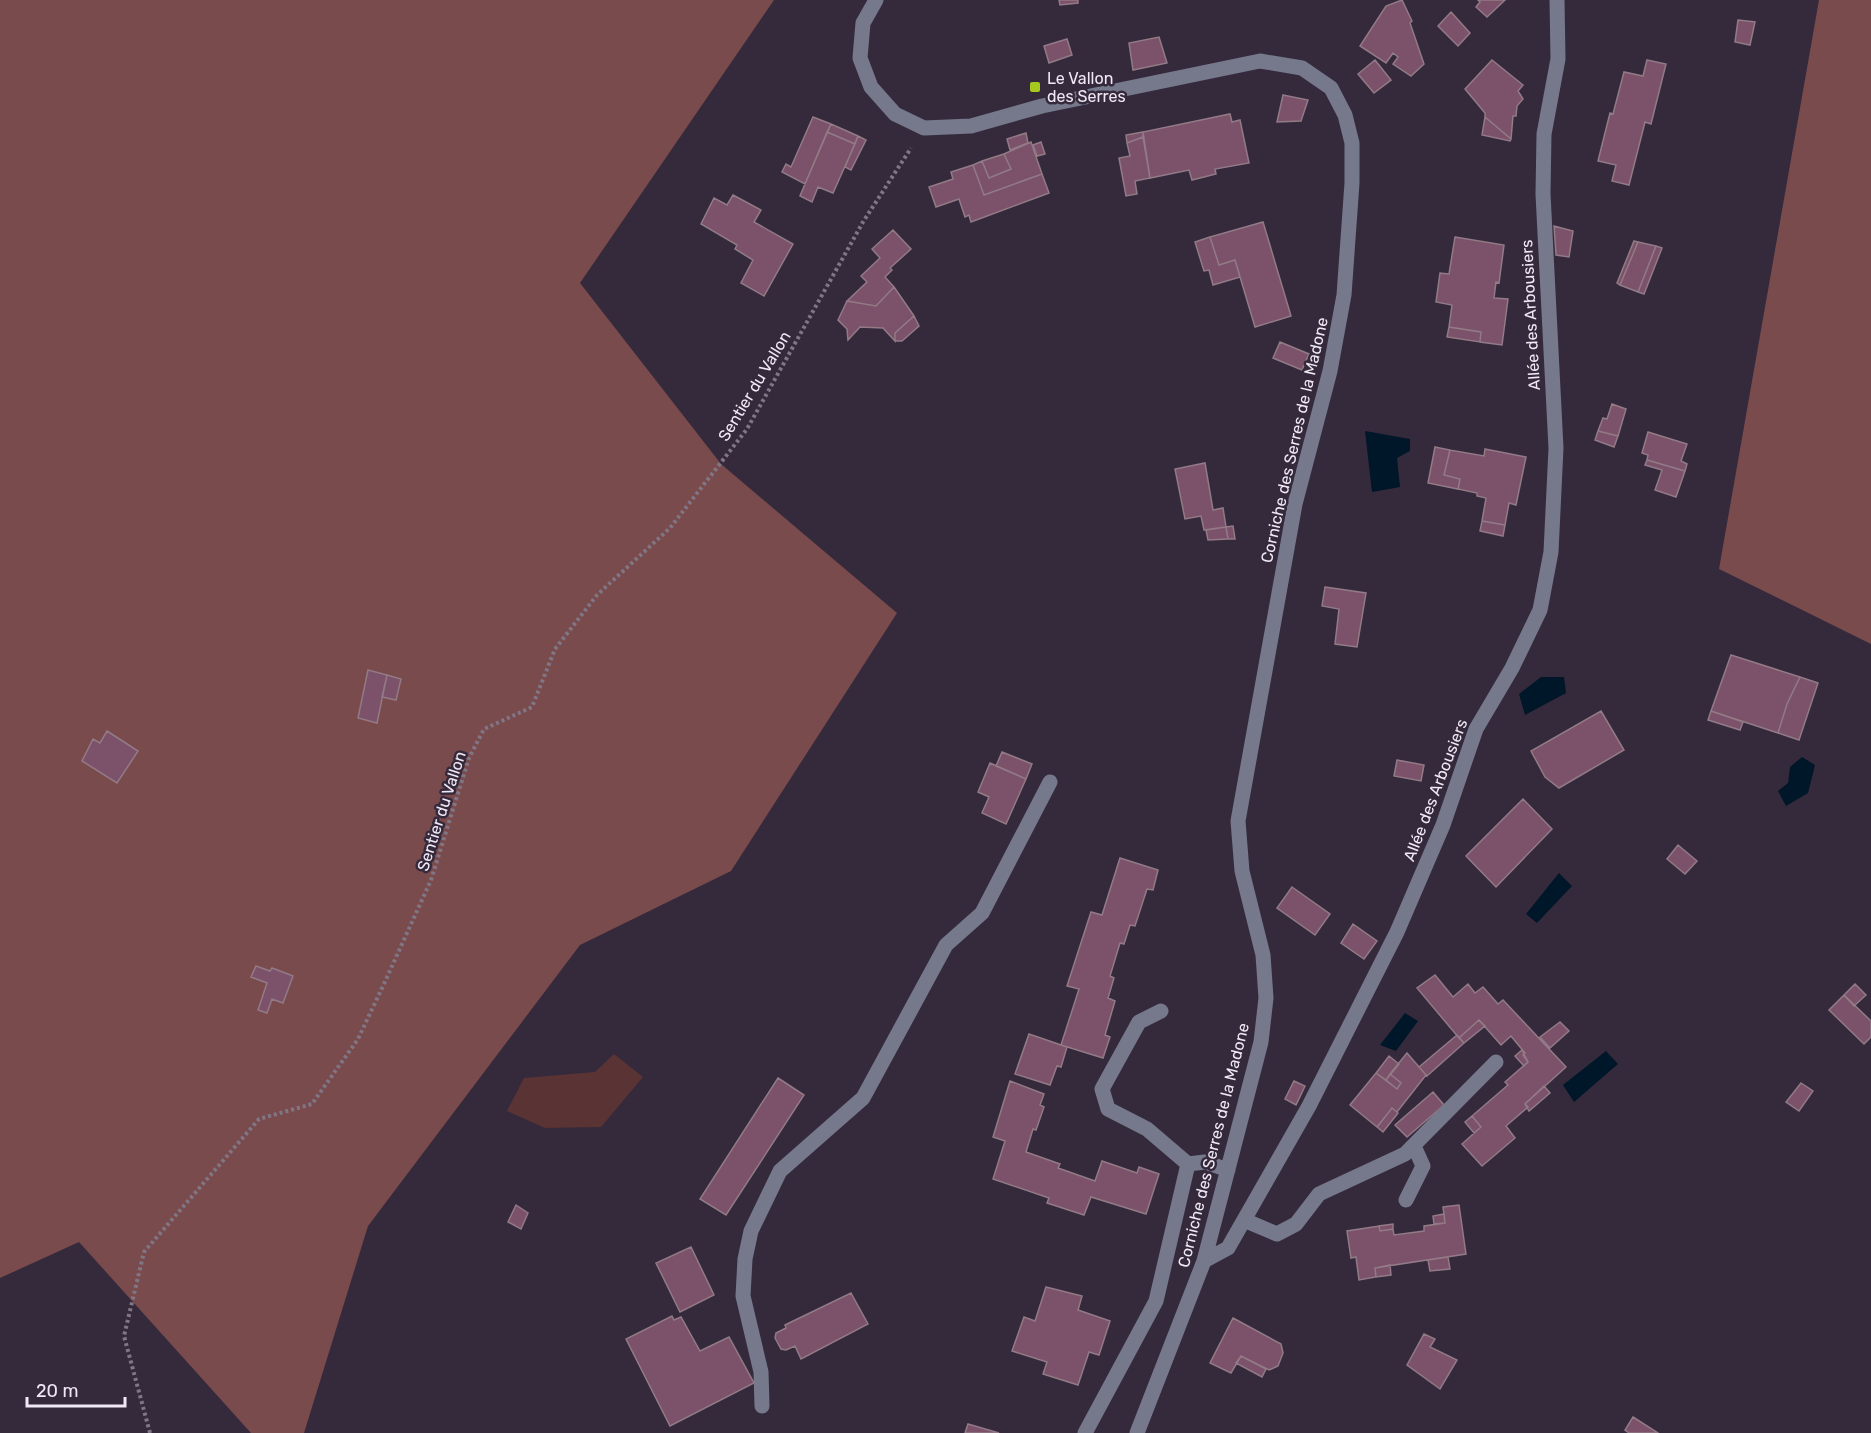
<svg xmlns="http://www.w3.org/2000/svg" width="1871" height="1433" font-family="Rubik,sans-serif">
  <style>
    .green { fill: #5a3334 }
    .forest { fill: #7a4b4c }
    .water { fill: #001629 }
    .building { fill: #7b5269; stroke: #927a86; stroke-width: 1.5 }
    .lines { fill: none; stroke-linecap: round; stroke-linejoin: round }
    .path { stroke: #807686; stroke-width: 4; stroke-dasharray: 3 3; stroke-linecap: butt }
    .minor { stroke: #76798c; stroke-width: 15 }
    .poi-dot { fill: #a7c81e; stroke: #352a3c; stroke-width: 2 }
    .labels { text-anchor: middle; stroke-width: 5; stroke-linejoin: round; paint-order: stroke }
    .poi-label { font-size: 16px; fill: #f0e9f5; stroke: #352a3c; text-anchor: start }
    .street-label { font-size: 16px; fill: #f0e9f5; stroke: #352a3c }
  </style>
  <rect width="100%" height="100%" fill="#352a3c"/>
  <!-- green -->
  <path class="green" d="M614,1054L643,1077L601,1127L545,1128L507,1111L524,1078L595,1072Z"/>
  <!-- forest -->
  <path class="forest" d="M0,0H774L580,283L721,464L897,613L731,871L580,945L368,1226L304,1433H251L79,1242L0,1278Z
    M1819,0H1871V644L1719,569Z"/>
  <!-- water -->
  <path class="water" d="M1365,431L1410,439V451L1397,458L1400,487L1372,492Z
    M1541,677H1564L1566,693L1525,715L1519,694Z
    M1802,757L1815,765L1808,793L1786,806L1778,791L1788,783L1790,767Z
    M1559,873L1572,886L1537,923L1526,914Z
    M1405,1013L1418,1021L1396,1051L1380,1045Z
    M1606,1051L1618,1064L1574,1102L1563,1085Z"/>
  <!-- building -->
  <path class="building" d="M1059,0H1078V3L1060,5Z
    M1402,0L1412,21L1410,23L1424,64L1411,76L1393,64L1398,57L1393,53L1386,63L1360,46L1386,6Z
    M1478,0H1505L1487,17L1476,7L1480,2Z
    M1451,12L1470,33L1458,46L1438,26Z
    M1738,20L1755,22L1750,45L1735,42Z
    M1159,37L1167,63L1133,70L1129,43Z
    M1067,39L1072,55L1049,63L1044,46Z
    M1375,60L1391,80L1374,93L1358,74Z
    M1492,60L1523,85L1518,91L1523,99L1517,106L1516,116H1513L1511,139L1485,117V113L1465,89Z
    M1647,60L1666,64L1651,124L1645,122L1629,185L1612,181L1616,165L1598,161L1610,113L1613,114L1624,72L1643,76Z
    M1283,95L1308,100L1301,121L1277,122Z
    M1230,114L1232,122L1240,120L1249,163L1215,169L1216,174L1192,180L1189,170L1150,178L1143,132Z
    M813,117L831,124L805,184L782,172L786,164L791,167Z
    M1485,117L1511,139L1510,141L1482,135Z
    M831,124L858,136L855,144L827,132Z
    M827,132L855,144L833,193L818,187L812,202L800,196Z
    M1143,132V137L1127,143L1126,135Z
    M1026,133L1028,143L1010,150L1007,139Z
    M858,136L866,140L851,170L845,167Z
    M1143,137L1150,178L1135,181L1137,194L1126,196L1119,158L1130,156L1127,143Z
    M1031,142L1042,174L984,195L973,165L982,161L989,178L1011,169L1004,154Z
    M1041,142L1045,154L1037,156L1033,145Z
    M1004,154L1011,169L989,178L982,161Z
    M973,165L984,195L1042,174L1049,193L971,222L969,215L965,217L959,199L936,207L929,187L953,179L951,172Z
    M733,195L761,210L754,222L793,244L764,296L741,283L753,260L735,249L737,245L701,224L714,198L727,205Z
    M1263,222L1291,316L1255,327L1235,260L1219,265L1210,237Z
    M1554,226L1573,231L1569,257L1556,255Z
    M893,230L911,249L890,268L892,270L885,277L894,287L876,306L847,301L867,282L861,276L880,258L872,249Z
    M1210,237L1219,265L1235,260L1240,277L1213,285L1209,270L1204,271L1195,242Z
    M1455,237L1504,245L1499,283L1496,282L1494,298L1508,299L1502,345L1480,342L1481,332L1449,327L1452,305L1436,302L1440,273L1449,274Z
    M1634,241L1638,242L1620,285L1617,283Z
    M1638,242L1656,246L1638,292L1620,285Z
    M1656,246L1662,248L1644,294L1638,292Z
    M894,287L914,316L895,333V341L883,328L860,327L848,340L847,329L838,320L847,301L876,306Z
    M914,316L919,326L902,341H895V333Z
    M1449,327L1481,332L1480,342L1447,337Z
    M1280,342L1309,354L1302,370L1273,358Z
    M1612,404L1626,409L1618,436L1598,431L1603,418L1607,419Z
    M1598,431L1618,436L1614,447L1595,440Z
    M1648,432L1687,444L1681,461L1687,464L1685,471L1647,460L1648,455L1642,453Z
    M1435,447L1450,450L1444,475L1460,479L1458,489L1428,483Z
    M1485,449L1526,457L1516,505L1509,503L1505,525L1482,521L1486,498L1477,496V493L1458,489L1460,479L1444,475L1450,450L1484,456Z
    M1647,460L1685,471L1676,497L1655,490L1662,470L1645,465Z
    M1205,463L1213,510L1223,508L1226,527L1204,530L1201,516L1185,519L1175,469Z
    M1482,521L1505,525L1503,536L1480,531Z
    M1233,526L1235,539H1228L1226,527Z
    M1226,527L1228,539L1208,540L1206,530Z
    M1325,587L1366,593L1357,647L1335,644L1339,609L1322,606Z
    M1731,655L1800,677L1787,704L1778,733L1711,711Z
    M368,670L387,675L377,723L358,718Z
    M387,675L401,679L396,700L382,697Z
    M1800,677L1818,683L1799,740L1778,733L1787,704Z
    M1601,711L1624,750L1559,788L1545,777L1531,751Z
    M1711,711L1743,722L1740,730L1708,720Z
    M107,731L138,751L117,783L82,761L93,739L100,743Z
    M1002,752L1032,764L1026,779L996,766Z
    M1397,760L1424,765L1421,781L1394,776Z
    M990,763L1026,779L1006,824L982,813L989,797L978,792Z
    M1523,799L1552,829L1496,887L1466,856Z
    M1678,845L1697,861L1685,874L1667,859Z
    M1120,858L1158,870L1153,890L1147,889L1135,926L1130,925L1124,944L1120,943L1110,976L1114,978L1108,998L1115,1001L1105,1035L1110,1037L1103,1058L1061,1045L1079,989L1067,986L1091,912L1102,915Z
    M1292,887L1330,914L1315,935L1277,908Z
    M1353,924L1377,941L1364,959L1341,943Z
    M256,966L270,971L272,968L293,976L283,1003L272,999L267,1013L258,1010L267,983L251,977Z
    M1435,975L1453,997L1468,984L1475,993L1483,987L1498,1004L1503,1000L1566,1067L1525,1104L1528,1107L1506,1126L1515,1138L1482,1166L1462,1144L1481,1127L1472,1116L1508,1085L1505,1082L1528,1062L1523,1055L1525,1053L1511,1036L1501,1045L1479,1020L1459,1038L1417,988Z
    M1855,984L1866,995L1854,1006L1844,995Z
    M1844,995L1871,1021V1037L1864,1044L1829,1010Z
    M1479,1020L1485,1026L1464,1043L1459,1038Z
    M1560,1022L1569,1031L1550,1048L1540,1037Z
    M1029,1034L1067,1047L1061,1067L1057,1066L1050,1085L1015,1074Z
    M1457,1035L1464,1043L1427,1076L1419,1067Z
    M1522,1050L1528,1062L1524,1066L1515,1056Z
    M1407,1053L1426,1075L1397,1112L1392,1108L1377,1127L1350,1105L1376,1073L1397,1089L1401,1083L1390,1074Z
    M1389,1056L1399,1064L1386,1080L1376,1073Z
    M1390,1074L1401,1083L1397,1089L1386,1080Z
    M778,1078L804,1095L726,1215L700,1199Z
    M1010,1081L1044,1094L1040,1105L1044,1107L1036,1130L1033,1129L1026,1152L1060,1164L1058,1168L1095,1181L1102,1161L1137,1173L1139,1167L1159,1174L1146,1214L1091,1197L1084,1215L1047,1203L1049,1198L993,1179L1005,1141L993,1137Z
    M1294,1081L1305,1086L1296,1105L1285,1099Z
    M1801,1083L1813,1091L1799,1111L1786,1102Z
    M1544,1086L1550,1093L1529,1111L1525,1104Z
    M1433,1092L1444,1105L1407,1137L1395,1125Z
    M1392,1108L1398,1113L1383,1132L1377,1127Z
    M1472,1116L1481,1127L1474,1133L1465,1122Z
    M516,1205L528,1213L521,1229L508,1222Z
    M1459,1205L1466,1254L1375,1268L1376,1277L1359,1280L1356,1257L1351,1258L1347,1231L1379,1226L1380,1231L1393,1229L1394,1235L1424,1231V1226L1445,1223L1443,1207Z
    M1444,1214L1445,1223L1434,1224L1433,1216Z
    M1393,1224V1229L1380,1231L1379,1226Z
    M691,1247L714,1295L680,1312L656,1263Z
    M1448,1257L1450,1269L1430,1271L1428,1260Z
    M1390,1265L1391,1275L1376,1277L1375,1268Z
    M1046,1287L1082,1296L1078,1310L1110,1321L1099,1355L1089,1352L1078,1385L1043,1374L1047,1362L1012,1351L1024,1317L1035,1321Z
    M851,1293L868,1324L801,1359L795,1346L786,1350L781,1349L775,1338L776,1333L786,1328L785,1325Z
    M672,1316L674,1320L681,1317L700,1351L729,1337L754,1383L670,1426L626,1339Z
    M1233,1318L1281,1344L1283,1353L1278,1366L1269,1370L1241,1356L1231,1373L1210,1363Z
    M1424,1334L1435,1339L1430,1347L1457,1360L1440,1389L1407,1365Z
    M1241,1356L1266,1369L1262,1377L1236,1363Z
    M1633,1417L1658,1433H1629L1625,1430Z
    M968,1424L999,1433H965Z"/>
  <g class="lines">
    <!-- path -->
    <path class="path" d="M150,1433L124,1336L144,1252L259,1119L312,1104L358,1039L383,986L431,880L469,758L484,729L532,707L555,649L597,595L670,528L747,429L863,222L911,148"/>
    <!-- minor -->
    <path class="minor" d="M876,0L863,23L860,58L871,87L895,114L924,128L971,126L1042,106L1260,61L1302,68L1331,88L1345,115L1352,143V183L1344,295L1330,371L1295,504L1238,821L1242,871L1263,955L1266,998L1261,1042L1204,1261L1137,1433
      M1161,1011L1139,1022L1102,1089L1108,1109L1147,1129L1188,1164
      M1406,1200L1423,1166L1414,1146
      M1244,1220L1277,1234L1296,1224L1319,1194L1405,1154L1496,1062
      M1204,1261L1228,1248L1309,1106L1397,932L1443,825L1476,729L1512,668L1540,610L1551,552L1556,448L1543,194L1544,134L1558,59L1557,0
      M762,1406L761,1372L743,1296L745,1259L751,1231L780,1171L863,1098L946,945L982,913L1050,782
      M1085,1433L1156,1301L1188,1164L1205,1162L1228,1170"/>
  </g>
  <!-- markers -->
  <rect class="poi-dot" x="1029" y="81" width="12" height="12" rx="3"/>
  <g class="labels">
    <!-- poi labels -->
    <g class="poi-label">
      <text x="1047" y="84">Le Vallon<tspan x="1047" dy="18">des Serres</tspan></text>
    </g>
    <!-- street labels -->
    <g class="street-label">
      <text transform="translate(1530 315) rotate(-93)" y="6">Allée des Arbousiers</text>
      <text transform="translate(754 386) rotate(-59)" y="6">Sentier du Vallon</text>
      <text transform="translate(1294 440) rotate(-77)" y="6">Corniche des Serres de la Madone</text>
      <text transform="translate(1435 790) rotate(-69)" y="6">Allée des Arbousiers</text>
      <text transform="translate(441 811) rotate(-72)" y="6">Sentier du Vallon</text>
      <text transform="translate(1213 1145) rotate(-76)" y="6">Corniche des Serres de la Madone</text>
    </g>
  </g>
  <!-- scale -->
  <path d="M27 1397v9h98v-9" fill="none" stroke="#f0e9f5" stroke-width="3"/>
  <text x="36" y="1397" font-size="18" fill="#f0e9f5" stroke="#352a3c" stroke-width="4.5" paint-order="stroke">20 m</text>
</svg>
